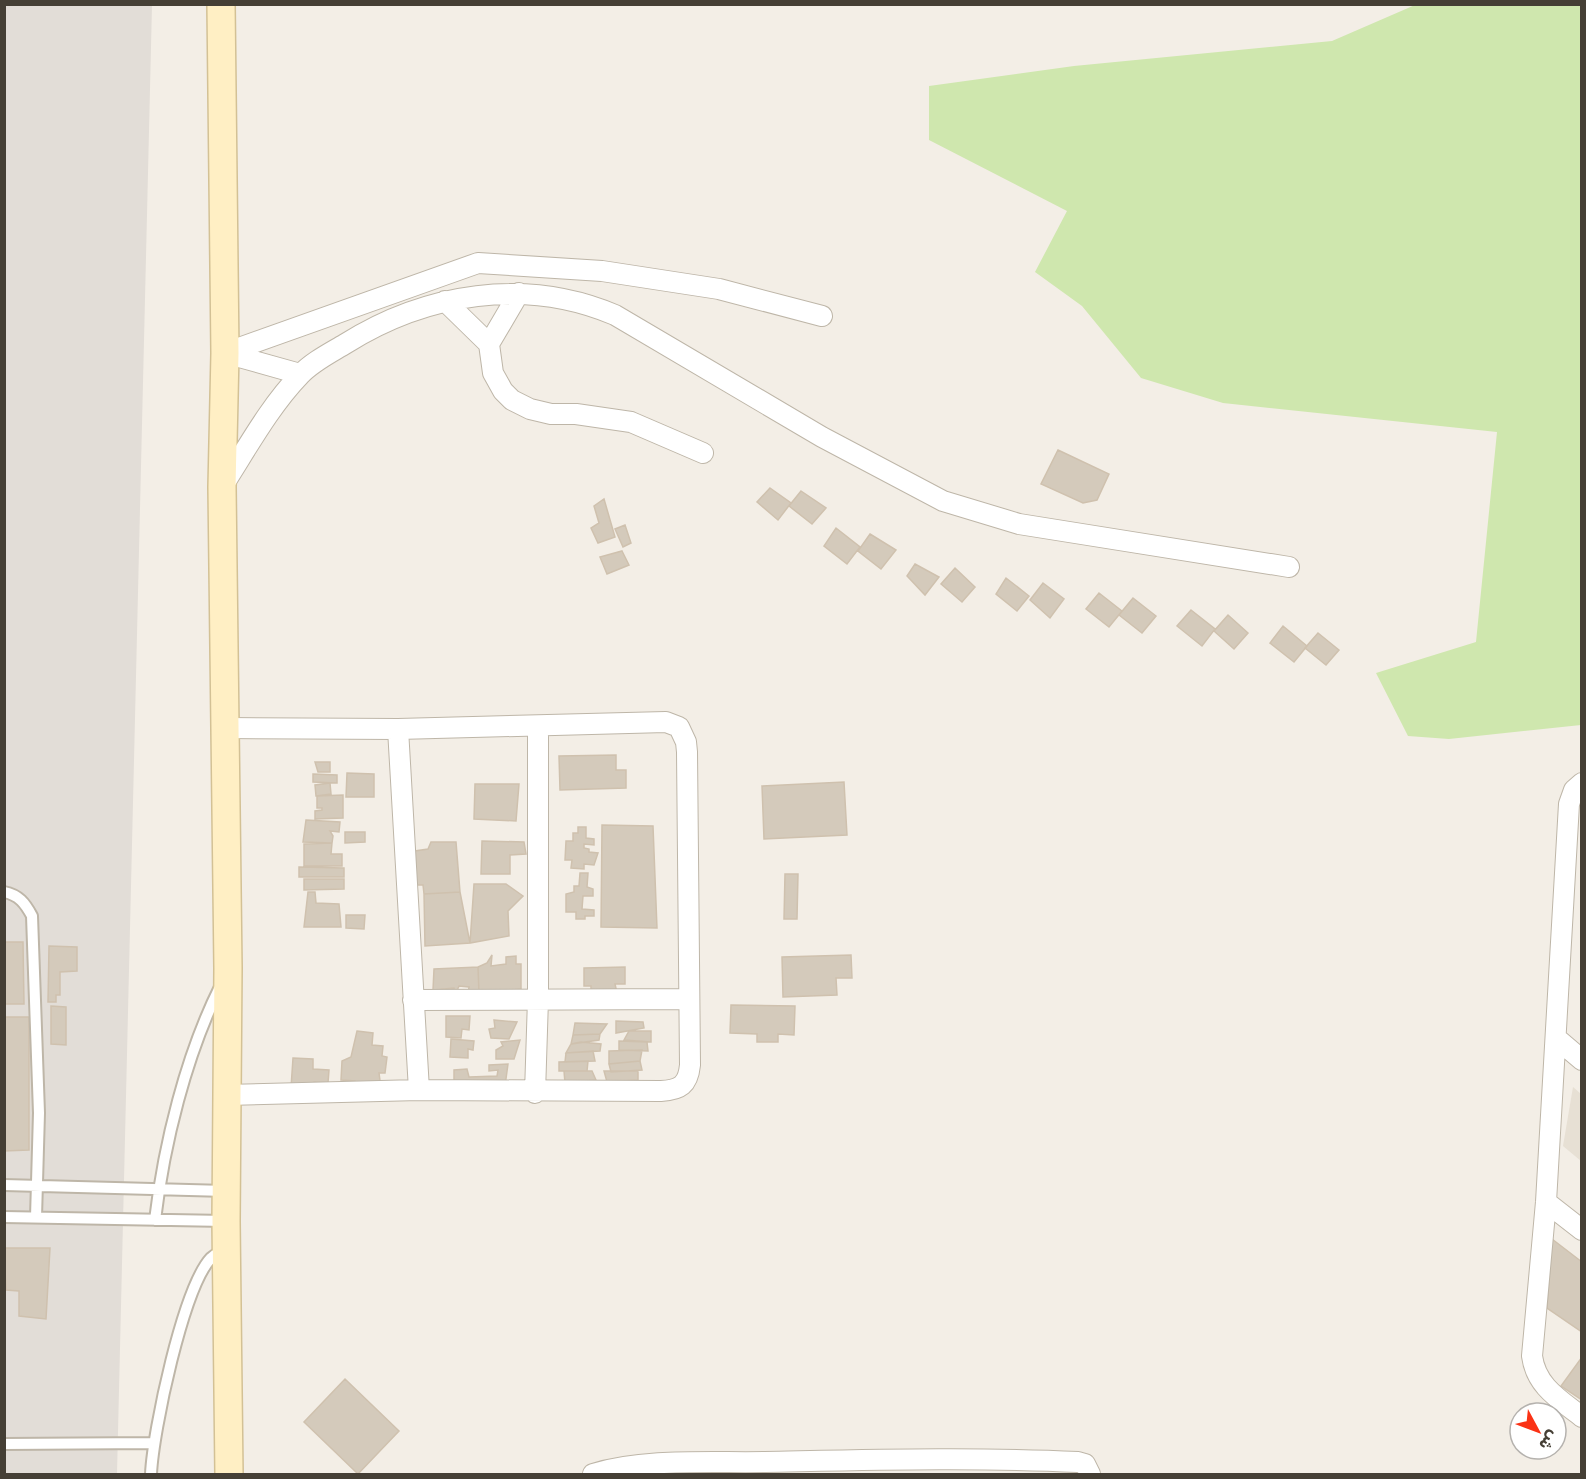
<svg xmlns="http://www.w3.org/2000/svg" width="1586" height="1479" font-family="Rubik,Cairo,sans-serif">
  <style>
    .residential { fill: #e7e0d4 }
    .industrial { fill: #e2ddd7 }
    .green { fill: #cfe7ae }
    .building { fill: #d4cabb; stroke: #cfc1ae; stroke-width: 1.5 }
    .lines { fill: none; stroke-linecap: round; stroke-linejoin: round }
    .lane-casing { stroke: #beb6a8; stroke-width: 14 }
    .street-casing { stroke: #beb6a8; stroke-width: 22 }
    .secondary-casing { stroke: #d3c195; stroke-width: 30 }
    .lane { stroke: #fff; stroke-width: 10 }
    .street { stroke: #fff; stroke-width: 20 }
    .secondary { stroke: #ffefc4; stroke-width: 27 }
  </style>
  <rect width="100%" height="100%" fill="#f3eee6"/>
  <!-- residential -->
  <path class="residential" d="M1573,1087L1581,1094V1161L1563,1146Z"/>
  <!-- industrial -->
  <path class="industrial" d="M5,5H152L117,1474H5Z"/>
  <!-- green -->
  <path class="green" d="M1415,5H1581V725L1449,739L1408,736L1376,673L1476,642L1497,432L1223,403L1141,378L1082,306L1035,272L1067,211L929,140V86L1074,66L1332,41Z"/>
  <!-- building -->
  <path class="building" d="M1058,450L1109,474L1097,500L1083,503L1041,484Z
    M770,488L791,503L778,520L757,502Z
    M801,491L826,508L812,524L789,506Z
    M604,499L615,537L598,543L591,528L599,523L594,506Z
    M625,525L631,543L623,547L615,529Z
    M836,528L860,547L847,564L824,546Z
    M870,534L896,550L881,569L858,551Z
    M622,551L629,565L607,574L600,557Z
    M915,564L939,577L925,595L907,576Z
    M955,568L975,587L962,602L941,584Z
    M1006,578L1029,596L1017,611L996,594Z
    M1043,583L1064,599L1050,618L1030,600Z
    M1099,593L1122,611L1109,627L1086,609Z
    M1133,598L1156,616L1142,633L1119,615Z
    M1191,610L1215,629L1202,646L1177,626Z
    M1228,615L1248,633L1234,649L1214,631Z
    M1283,626L1307,646L1294,662L1270,643Z
    M1318,633L1339,650L1326,665L1305,648Z
    M616,755V770H626V788L560,790L559,756Z
    M315,762H330V772H318Z
    M347,773L374,774V797H346Z
    M313,774L337,775V783L313,782Z
    M844,782L847,835L764,839L762,786Z
    M330,783L331,794L316,796L315,785Z
    M475,784H519L516,821L474,819Z
    M343,795V818L315,819V811L322,810V808H317V796Z
    M306,820L340,822L339,832L330,831L333,836L332,843L303,842Z
    M602,825L653,826L657,928L601,927Z
    M578,827H586V838L594,839V845L584,844V848L589,849V852L598,853L594,865L584,864V869L571,868L572,860H565L566,841H573V833H578Z
    M345,832H365V842L345,843Z
    M482,841L524,842L526,854L510,855V874H481Z
    M431,842H456L460,892L424,894L423,885H416L415,851L428,849Z
    M332,843L331,854H342V866H304V844Z
    M299,867L344,868V877H299Z
    M580,873H588L587,887L593,889V896H583L582,909L594,910V916H585V919H576V912H566V894L574,892V886H579Z
    M785,874H798L797,919H784Z
    M304,879H344V889L304,890Z
    M474,884H506L523,896L508,911L509,936L470,943Z
    M308,892H315L316,903L339,904L341,927H304Z
    M460,892L470,943L425,946L424,894Z
    M346,915H365L364,929L346,928Z
    M4,942H23L24,1004H4Z
    M49,946L77,947V971L60,972V995H56V1002H48Z
    M492,955L491,966L506,964V957L516,956V964H521V989L479,994L478,967L487,963Z
    M851,955L852,978H836L837,995L783,997L782,957Z
    M478,967L479,994L468,993L469,987L459,986L456,993L454,988L433,990L434,969Z
    M625,967V984H615L617,993H591V986H584V968Z
    M731,1005L795,1006L794,1035L778,1034V1042H757V1034L730,1033Z
    M51,1006L66,1007V1045L51,1044Z
    M446,1016H470L469,1030L462,1029L461,1038L446,1037Z
    M4,1017H29V1150L4,1151Z
    M494,1020L517,1022L509,1039L491,1038L489,1029L495,1028Z
    M616,1021L643,1022L644,1028L616,1033Z
    M575,1023L607,1024L600,1034L573,1035Z
    M357,1031L373,1033L372,1045L383,1046L382,1056L387,1057L385,1073H379L381,1088L355,1087V1081L341,1080L342,1061L351,1057Z
    M629,1031H651V1042L624,1040Z
    M600,1034L599,1040L571,1044L573,1035Z
    M451,1039L474,1041L473,1050L468,1049V1058L450,1057Z
    M520,1040L514,1059H496V1050L503,1046L501,1042Z
    M619,1041L647,1042L648,1051L619,1050Z
    M581,1042L601,1044L600,1051L566,1053L571,1044Z
    M642,1050L640,1061L609,1064V1051Z
    M593,1051L595,1061L565,1062L566,1053Z
    M293,1058L313,1059V1069L329,1070L328,1083L314,1082L313,1088H291Z
    M588,1061L587,1071H559V1062Z
    M640,1061L642,1070L611,1072L609,1064Z
    M508,1064L505,1086L454,1087V1070L467,1069L469,1077L497,1076L498,1070L489,1071V1065Z
    M564,1071H592L596,1080L565,1083Z
    M604,1071H638V1080L607,1082Z
    M1552,1239L1582,1262V1332L1547,1308Z
    M4,1248H50L46,1319L19,1316V1291L6,1290Z
    M1582,1357V1400L1561,1386Z
    M345,1379L399,1431L358,1474L304,1422Z"/>
  <g class="lines">
    <defs>
      <path id="lane" d="M4,892C19,895 25,903 32,916L39,1113L36,1217
        M4,1185L226,1191
        M4,1217L226,1221
        M155,1220C164,1144 186,1055 220,987
        M4,1444L153,1443
        M151,1474C153,1431 183,1288 211,1258C215,1254 219,1253 223,1251"/>
      <path id="street" d="M445,301L489,344L493,373L503,391L512,400L530,409L551,414H576L631,422L703,453
        M489,344L519,293
        M225,353L478,263L602,271L719,289L822,316
        M225,353L300,374
        M222,487C246,450 269,407 300,375C312,362 330,353 345,344C426,293 526,277 615,315L822,437L943,501L1019,524L1289,567
        M398,729L419,1090
        M1582,783L1574,790L1569,804L1546,1202L1532,1356C1536,1386 1559,1399 1582,1417
        M413,1000L688,999
        M1556,1038L1582,1060
        M535,1093L538,999V726
        M226,1095L419,1090L661,1091C680,1090 688,1085 690,1065L687,752L686,742L679,727L666,722L398,729L227,728
        M1546,1202L1582,1230
        M593,1474C644,1458 711,1463 765,1462C869,1460 974,1457 1078,1462L1085,1464L1090,1474"/>
      <path id="secondary" d="M221,4L225,353L222,487L228,968L226,1221L229,1474"/>
    </defs>
    <!-- lane casing -->
    <use href="#lane" class="lane-casing"/>
    <!-- street casing -->
    <use href="#street" class="street-casing"/>
    <!-- secondary casing -->
    <use href="#secondary" class="secondary-casing"/>
    <!-- lane -->
    <use href="#lane" class="lane"/>
    <!-- street -->
    <use href="#street" class="street"/>
    <!-- secondary -->
    <use href="#secondary" class="secondary"/>
  </g>
  <!-- border -->
  <rect width="1586" height="1479" fill="none" stroke="#453f35" stroke-width="12"/>
  <!-- north arrow -->
  <g transform="translate(1538 1431) rotate(131)"><circle r="28" fill="#ffffff" stroke="#b5b2ae" stroke-width="1.5"/>
  <path d="M0-4.5L10 22L0 15L-10 22Z" fill="#fa3215"/>
  <text y="-9" font-size="16" font-weight="bold" text-anchor="middle" fill="#453f35">ش</text>
  </g>
</svg>
